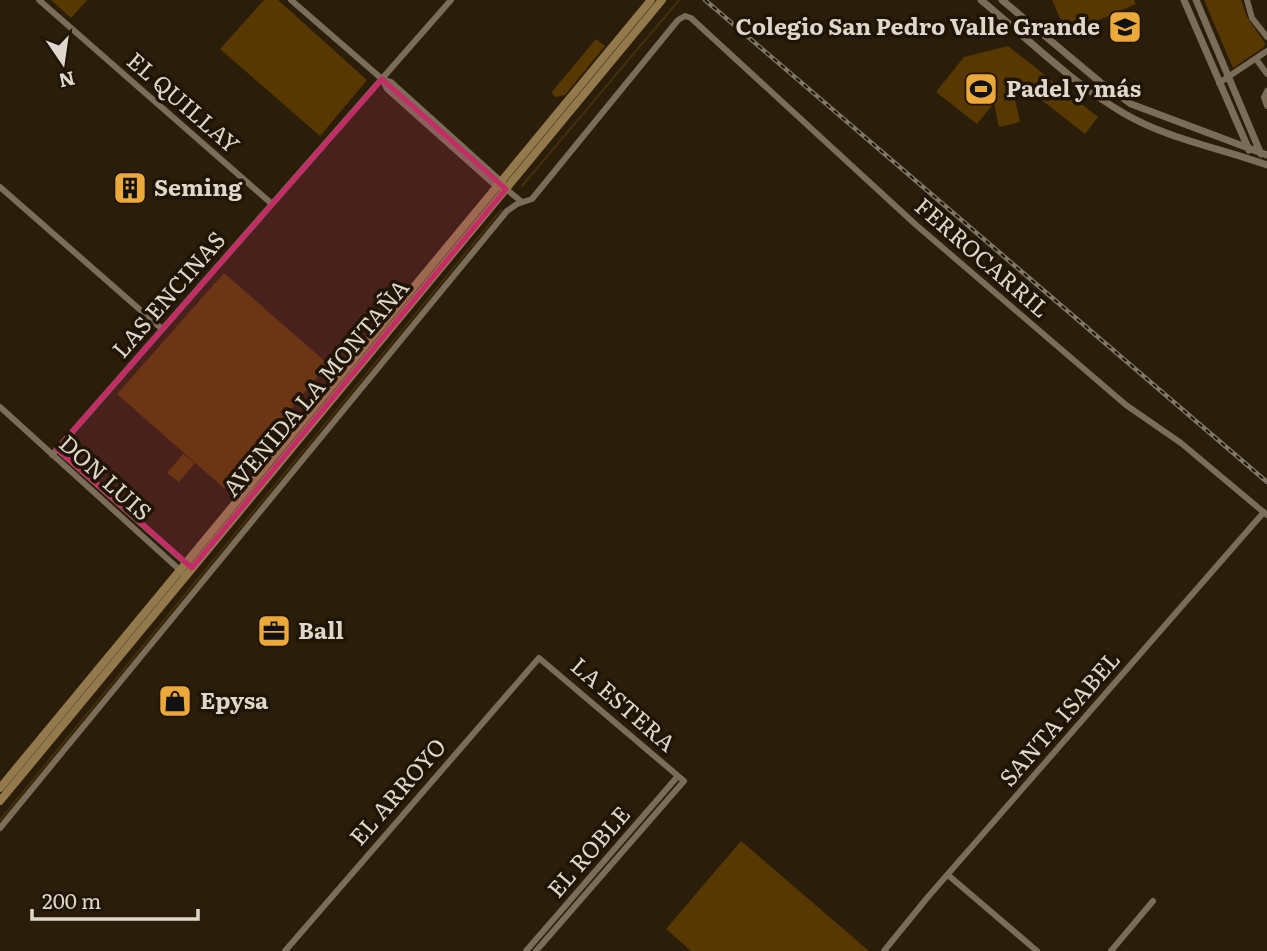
<svg xmlns="http://www.w3.org/2000/svg" width="1267" height="951" font-family="Literata,serif">
  <style>
    .green { fill: #573900 }
    .lines { fill: none; stroke-linecap: round; stroke-linejoin: round }
    .stream { stroke: #442f0b; stroke-width: 2 }
    .minor { stroke: #7b6d58; stroke-width: 6 }
    .tertiary { stroke: #7b6d58; stroke-width: 7 }
    .secondary { stroke: #94794d; stroke-width: 8 }
    .rail-casing { stroke: #817768; stroke-width: 4.5 }
    .rail { stroke: #201503; stroke-width: 2; stroke-dasharray: 5; stroke-linecap: butt }
    .marked { fill: #c52b66; fill-opacity: 0.2; stroke: #c52b66; stroke-width: 5; stroke-linejoin: round }
    .labels { text-anchor: middle; stroke-width: 7; stroke-linejoin: round; paint-order: stroke }
    .poi-label { font-size: 23px; font-weight: bold; fill: #dfd7cc; stroke: #201503; text-anchor: start }
    .street-label { font-size: 23px; fill: #dfd7cc; stroke: #201503 }
  </style>
  <rect width="100%" height="100%" fill="#2a1e0b"/>
  <!-- green -->
  <path class="green" d="M51,0H87L71,18Z
    M264,0H278L367,80L320,136L220,49Z
    M1052,0H1134L1136,4L1067,34Z
    M1204,0H1241L1247,17L1265,43L1264,47L1233,68Z
    M596,39L605,46L565,95L556,97L551,93Z
    M1008,46L1098,117L1085,134L1025,87L1015,100L1020,122L999,127L994,103L977,124L936,92L964,57Z
    M224,273L328,364L225,489L117,394Z
    M183,454L195,463L179,482L167,473Z
    M741,841L869,951H691L666,929Z"/>
  <g class="lines">
    <!-- stream -->
    <path class="stream" d="M522,186L679,0
      M0,820L501,210"/>
    <!-- minor -->
    <path class="minor" d="M39,0L272,204
      M291,0L382,79L391,82L504,184
      M1247,0L1252,18L1267,37
      M1256,59L1267,74
      M382,79L387,89L497,187L506,189L522,202
      M1219,83L1267,51
      M1267,91L1264,97L1267,106
      M0,187L162,329
      M0,407L182,572
      M57,449L188,565
      M52,455L451,0
      M0,828L507,211L517,204L532,199L678,20L685,16L691,18L915,224L1126,405L1181,443L1267,515
      M948,875L1037,951
      M285,951L539,658L684,781L536,951
      M526,951L678,776
      M884,951L927,898L1264,512
      M1111,951L1153,901"/>
    <!-- tertiary -->
    <path class="tertiary" d="M981,0C1027,38 1073,84 1125,114C1168,139 1220,148 1267,165
      M1002,0L1100,82L1131,104L1267,155
      M1184,0L1249,150
      M1196,0L1261,154"/>
    <!-- secondary -->
    <path class="secondary" d="M0,788L651,0
      M0,801L662,0"/>
    <defs>
      <path id="rail" d="M705,0L1267,482"/>
    </defs>
    <!-- rail casing -->
    <use href="#rail" class="rail-casing"/>
    <!-- rail -->
    <use href="#rail" class="rail"/>
  </g>
  <!-- marked area -->
  <path class="marked" d="M382,79L506,189L192,568L57,449Z"/>
  <!-- icons -->
  <defs>
    <symbol id="school-square" viewBox="-11 -11 22 22"><rect x="-9" y="-9" width="18" height="18" rx="4" fill="#eba93a" stroke="#201503"/><path d="M0-5L7-2L0 1L-7-2ZM-4 1L0 2.5L4 1V4Q0 6-4 4Z" fill="#111"/></symbol>
    <symbol id="stadium-square" viewBox="-11 -11 22 22"><rect x="-9" y="-9" width="18" height="18" rx="4" fill="#eba93a" stroke="#201503"/><path d="M0-5a6.5 5 0 1 0 0 10a6.5 5 0 1 0 0-10ZM-3.5-1.8h7v3.6h-7Z" fill="#111"/></symbol>
    <symbol id="building-square" viewBox="-11 -11 22 22"><rect x="-9" y="-9" width="18" height="18" rx="4" fill="#eba93a" stroke="#201503"/><path d="M-4-6H4V6H1V3H-1V6H-4ZM-2.5-4.3h1.7v1.8h-1.7ZM.8-4.3h1.7v1.8H.8ZM-2.5-1h1.7V.8h-1.7ZM.8-1h1.7V.8H.8Z" fill="#111"/></symbol>
    <symbol id="office-square" viewBox="-11 -11 22 22"><rect x="-9" y="-9" width="18" height="18" rx="4" fill="#eba93a" stroke="#201503"/><path d="M-6-3h4V-5.5h4V-3h4V5H-6ZM-1-4.5V-3h2v-1.5ZM-6 0V1H6V0Z" fill="#111"/></symbol>
    <symbol id="shop-square" viewBox="-11 -11 22 22"><rect x="-9" y="-9" width="18" height="18" rx="4" fill="#eba93a" stroke="#201503"/><path d="M-5-2.5h2.3a2.7 3.5 0 0 1 5.4 0H5L5.5 6h-11ZM-1.5-2.5h3a1.5 2.3 0 0 0-3 0Z" fill="#111"/></symbol>
  </defs>
  <g fill-rule="evenodd">
    <use href="#school-square" x="1106" y="8" width="38" height="38"/>
    <use href="#stadium-square" x="962" y="70" width="38" height="38"/>
    <use href="#building-square" x="111" y="169" width="38" height="38"/>
    <use href="#office-square" x="255" y="612" width="38" height="38"/>
    <use href="#shop-square" x="156" y="682" width="38" height="38"/>
  </g>
  <g class="labels">
    <!-- poi labels -->
    <g class="poi-label">
      <text x="1100" y="35" text-anchor="end">Colegio San Pedro Valle Grande</text>
      <text x="1006" y="97">Padel y más</text>
      <text x="154" y="196">Seming</text>
      <text x="298" y="639">Ball</text>
      <text x="200" y="709">Epysa</text>
    </g>
    <!-- street labels -->
    <g class="street-label">
      <text transform="translate(183 103) rotate(41)" y="8">EL QUILLAY</text>
      <text transform="translate(982 258) rotate(41)" y="8">FERROCARRIL</text>
      <text transform="translate(169 295) rotate(-49)" y="8">LAS ENCINAS</text>
      <text transform="translate(316 388) rotate(-50)" y="8">AVENIDA LA MONTAÑA</text>
      <text transform="translate(105 478) rotate(42)" y="8">DON LUIS</text>
      <text transform="translate(623 705) rotate(41)" y="8">LA ESTERA</text>
      <text transform="translate(1060 719) rotate(-49)" y="8">SANTA ISABEL</text>
      <text transform="translate(398 792) rotate(-49)" y="8">EL ARROYO</text>
      <text transform="translate(589 852) rotate(-49)" y="8">EL ROBLE</text>
    </g>
  </g>
  <!-- north arrow -->
  <g transform="translate(63 63) rotate(167)" stroke="#201503" stroke-width="5" paint-order="stroke">
  <path d="M0-5L12 26L0 18L-12 26Z" fill="#dfd7cc"/>
  <text y="-10" font-size="19" font-weight="bold" text-anchor="middle" fill="#dfd7cc">N</text>
  </g>
  <!-- scale -->
  <path d="M32 909v10h166v-10" fill="none" stroke="#dfd7cc" stroke-width="3.5"/>
  <text x="42" y="909" font-size="21" fill="#dfd7cc" stroke="#201503" stroke-width="5" paint-order="stroke">200 m</text>
</svg>
